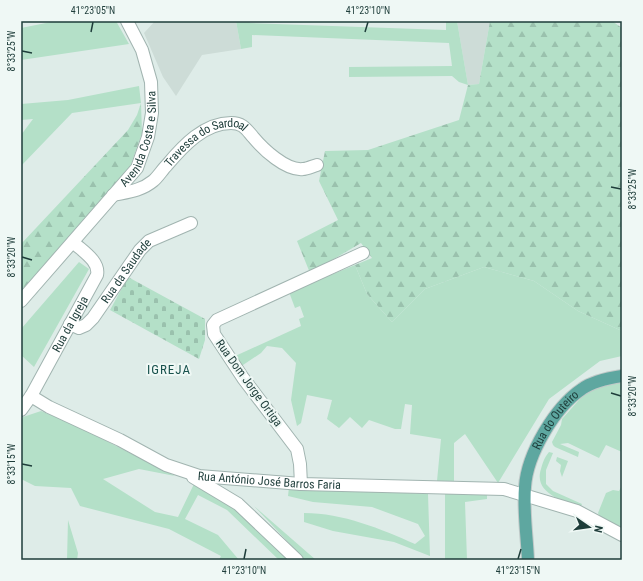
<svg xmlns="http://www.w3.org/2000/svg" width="643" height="581" font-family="'Roboto Condensed',sans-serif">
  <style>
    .built { fill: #cddcd7 }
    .grass { fill: #b4e0c8 }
    .forest { fill: url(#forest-firs) }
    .cemetery { fill: url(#cemetery-stones) }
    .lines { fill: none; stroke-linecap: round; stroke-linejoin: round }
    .minor-casing { stroke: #a1b4b0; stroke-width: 14 }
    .major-casing { stroke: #c0c9c8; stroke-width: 14 }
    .minor { stroke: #fff; stroke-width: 12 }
    .major { stroke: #5ea7a0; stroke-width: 12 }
    .ticks { fill: none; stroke: #1e3d3a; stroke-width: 1.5 }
    .labels { text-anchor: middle; stroke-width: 4; stroke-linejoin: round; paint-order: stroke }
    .street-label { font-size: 12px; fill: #1e3d3a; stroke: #eff8f5 }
    .neighbourhood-label { font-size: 13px; letter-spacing: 1px; fill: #18524d; stroke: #eff8f5 }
    .neatline { fill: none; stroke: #1e3d3a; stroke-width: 1.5 }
    .ticks-label { font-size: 10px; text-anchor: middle; fill: #1e3d3a }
  </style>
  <defs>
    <pattern id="forest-firs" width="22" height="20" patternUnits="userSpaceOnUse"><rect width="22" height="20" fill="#b4e0c8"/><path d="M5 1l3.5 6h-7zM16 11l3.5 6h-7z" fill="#9ac1ad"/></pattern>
    <pattern id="cemetery-stones" width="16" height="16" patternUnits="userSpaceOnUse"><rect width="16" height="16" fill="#b4e0c8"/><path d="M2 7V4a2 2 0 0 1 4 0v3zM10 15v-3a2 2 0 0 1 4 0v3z" fill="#9ac1ad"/></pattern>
  </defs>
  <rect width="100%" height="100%" fill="#deece8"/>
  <!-- built -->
  <path class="built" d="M155,21H236L241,49L202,55L176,96L163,77L144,33Z
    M457,21H490L479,84L468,85Z"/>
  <!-- grass -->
  <path class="grass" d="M56,21H116L129,44L21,60V28Z
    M236,21H249L250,23L446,30V21H457L468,85L459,82L452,76L349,77V67L452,66L449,43L252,35V47L241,49Z
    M139,86L141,103L72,113L21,166V135L33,119L21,120V104L68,100Z
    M79,262L89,269L34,367L21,355V329Z
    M355,265L367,294L392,322L425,289L484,267L534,281L578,311L622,331V356L600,361L549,399L498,483L465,434L454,443V482L437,481L441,439L410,434L412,405L405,404L401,429H395L369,420L362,428L350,417L339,428L327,419L332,400L307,395L301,423L297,426L291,400L296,363L282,348L267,346L261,353L240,367L233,357L301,326L299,319L304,317L300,306L295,308L289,292Z
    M622,382V452L606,445L599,458L568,443L560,444L579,452L578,457L555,447L553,445L552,442L561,425L562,419L586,392L610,384Z
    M41,411L73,424L175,476L139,469L103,479L155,512L178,517L194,484L232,504L293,560H279L227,510L198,495L185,519L218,535L239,560H219L221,556L169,529L80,506L71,488L35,486L21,479V421L23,417Z
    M549,452L553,453L546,470V484L553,491L582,504L580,508C563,501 533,493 541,469C543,462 544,458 549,452Z
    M557,457L568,461L562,477L560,471L561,465L556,461Z
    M622,485V530L600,518L598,513L606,493L613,490L619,491Z
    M289,487L428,494L430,556L394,542L333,531L304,522V513C343,513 381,529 415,544L425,536L418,524L372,507L313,502L288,496Z
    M445,494H487V499L465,502L467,560H445Z
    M254,506L316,560H305Z
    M68,520L78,553L77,560H67Z"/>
  <!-- forest -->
  <path class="forest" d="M490,21H612L622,28V331L578,311L534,281L484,267L425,289L392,322L367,294L355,265L372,258L361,243L310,273L297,241L338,220L319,181L325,151L368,150L459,120L468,85L479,84Z
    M141,103L142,133L130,167L21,291V244L128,130L137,115Z"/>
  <!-- cemetery -->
  <path class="cemetery" d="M128,277L205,319V340L199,359L110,310Z"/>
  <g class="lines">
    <defs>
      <g id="minor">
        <path id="s1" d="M113,195C127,192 141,191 153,181C158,177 162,170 167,165C183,146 204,123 231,123C243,123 246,129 253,137C263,149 286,171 303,169C307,169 313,166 317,165"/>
        <path id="s2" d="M21,301L137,168L148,137L152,113L151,82L142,50L127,21"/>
        <path id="s3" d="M70,324L79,328L86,325L93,318L131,263L140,250L149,241L191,223"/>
        <path id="s4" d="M31,396L49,407L120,440L166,465L199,476L301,484L504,489L577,511L622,535"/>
        <path id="s5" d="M21,410L31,396L97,275C100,261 82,251 73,242"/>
        <path d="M193,477L238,504L297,560"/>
        <path d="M301,484L300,464L297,449L243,378L214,334L213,325L217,320L363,253"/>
      </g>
      <g id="major">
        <path id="s6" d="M528,560C527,536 523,511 525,487C527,454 555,407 582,389C593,381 609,378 622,376"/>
      </g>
    </defs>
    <!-- minor casing -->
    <use href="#minor" class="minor-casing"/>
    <!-- major casing -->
    <use href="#major" class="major-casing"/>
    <!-- minor -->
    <use href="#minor" class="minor"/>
    <!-- major -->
    <use href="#major" class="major"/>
  </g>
  <!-- ticks -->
  <path class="ticks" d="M91,32L93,22M365,32L368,22M22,51L32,53M611,187L621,189M22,257L32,260M611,393L621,396M22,464L32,466M244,559L246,549M518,559L521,549"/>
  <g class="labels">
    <!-- street labels -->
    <g class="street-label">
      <text dy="4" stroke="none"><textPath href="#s2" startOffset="205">Avenida Costa e Silva</textPath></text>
      <text dy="4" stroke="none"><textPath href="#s1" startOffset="112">Travessa do Sardoal</textPath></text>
      <text dy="4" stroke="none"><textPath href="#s3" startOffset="85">Rua da Saudade</textPath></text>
      <text dy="4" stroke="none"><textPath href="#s5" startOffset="99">Rua da Igreja</textPath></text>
      <text transform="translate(249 383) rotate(54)" y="4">Rua Dom Jorge Ortiga</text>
      <text dy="4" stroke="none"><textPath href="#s6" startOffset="148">Rua do Outeiro</textPath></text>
      <text dy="4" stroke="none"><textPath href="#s4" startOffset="257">Rua António José Barros Faria</textPath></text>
    </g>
    <!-- neighbourhood labels -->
    <g class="neighbourhood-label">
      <text x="169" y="374">IGREJA</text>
    </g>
  </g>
  <!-- border -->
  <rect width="643" height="581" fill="none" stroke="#eff8f5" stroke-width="44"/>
  <!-- north arrow -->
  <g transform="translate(589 527) rotate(103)" stroke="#eff8f5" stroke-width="3" paint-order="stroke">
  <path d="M0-3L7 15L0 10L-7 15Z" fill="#1e3d3a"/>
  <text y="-6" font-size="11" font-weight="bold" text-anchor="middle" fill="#1e3d3a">N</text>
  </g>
  <rect x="22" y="22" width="599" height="537" class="neatline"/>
  <g class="ticks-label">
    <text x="93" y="14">41°23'05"N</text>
    <text x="368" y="14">41°23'10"N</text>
    <text transform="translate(11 51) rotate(-90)" y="4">8°33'25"W</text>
    <text transform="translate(632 189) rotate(-90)" y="4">8°33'25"W</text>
    <text transform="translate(11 257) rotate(-90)" y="4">8°33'20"W</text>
    <text transform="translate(632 396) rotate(-90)" y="4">8°33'20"W</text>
    <text transform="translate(11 464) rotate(-90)" y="4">8°33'15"W</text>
    <text x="244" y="574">41°23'10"N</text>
    <text x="518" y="574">41°23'15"N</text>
  </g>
</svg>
